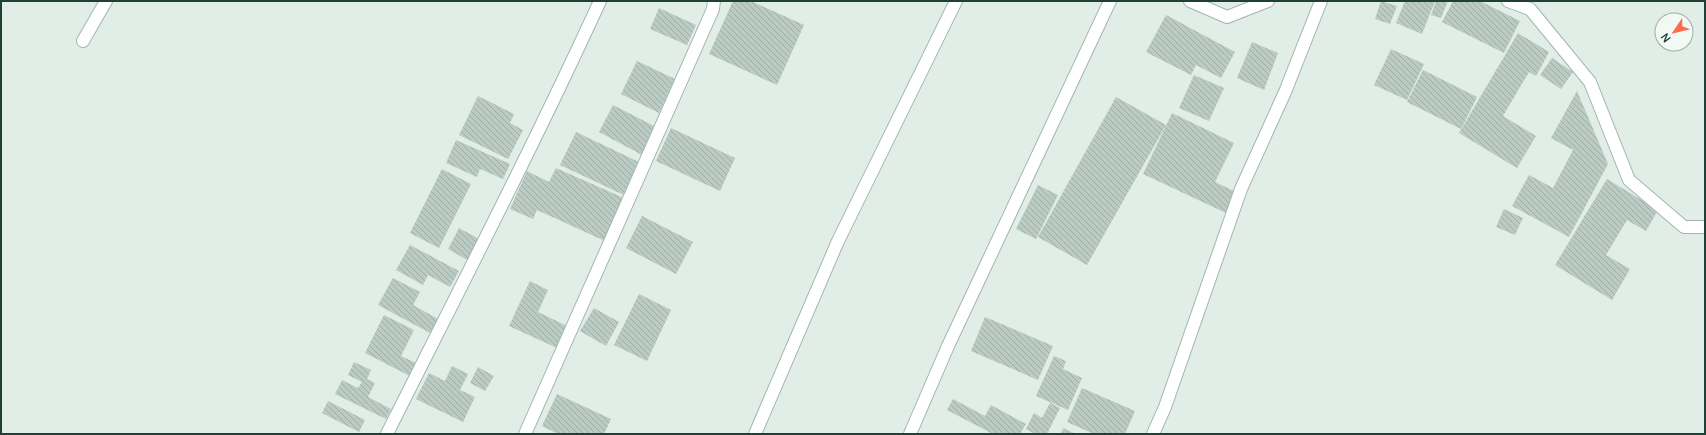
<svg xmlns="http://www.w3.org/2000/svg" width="1706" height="435" font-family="Manrope,sans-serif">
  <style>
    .building { fill: url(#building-back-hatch) }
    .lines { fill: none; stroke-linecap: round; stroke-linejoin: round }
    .minor-casing { stroke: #a3b6ae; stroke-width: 14 }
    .minor { stroke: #fff; stroke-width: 12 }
  </style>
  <defs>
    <pattern id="building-back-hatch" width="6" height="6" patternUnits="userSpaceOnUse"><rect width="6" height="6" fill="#b9cbc2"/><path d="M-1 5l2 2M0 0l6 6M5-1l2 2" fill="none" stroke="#9fafa7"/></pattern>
  </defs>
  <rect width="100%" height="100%" fill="#e1ede7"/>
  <!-- building -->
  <path class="building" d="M733,1H751L804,25L777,85L709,54Z
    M1381,1L1397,6L1390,24L1375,19Z
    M1405,1H1435L1422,34L1396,23Z
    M1436,1H1448L1441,18L1431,15Z
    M1453,1H1480L1520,21L1504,53L1442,22Z
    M659,8L696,25L687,45L650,29Z
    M1166,15L1235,52L1221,78L1196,65L1191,75L1146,52Z
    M1518,33L1549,52L1536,76L1529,72L1503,116L1536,136L1517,168L1459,133Z
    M1252,42L1278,53L1264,90L1237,78Z
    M1391,49L1424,64L1407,100L1374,85Z
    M1552,58L1573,72L1561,89L1540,75Z
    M637,61L675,79L659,113L621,94Z
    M1423,70L1477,97L1461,129L1407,102Z
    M1194,75L1224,88L1209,121L1179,108Z
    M1577,91L1608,164L1569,237L1512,206L1529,175L1553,188L1573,150L1551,138Z
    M478,96L514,114L510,123L523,130L508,159L459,135Z
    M1116,97L1166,125L1087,265L1038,237Z
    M613,105L656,127L642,155L599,132Z
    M1172,113L1234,143L1215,182L1236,192L1226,213L1143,174Z
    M671,128L735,158L720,191L656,161Z
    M576,132L641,163L626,196L560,165Z
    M456,140L510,164L503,179L480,169L477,177L446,163Z
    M556,168L624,198L605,241L537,210L533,219L510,209L527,171L549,182Z
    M442,169L471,184L439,248L410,233Z
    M1607,179L1658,210L1646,231L1627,220L1606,255L1630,269L1612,300L1555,265Z
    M1038,185L1058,195L1036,239L1016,229Z
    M1504,209L1523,218L1515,235L1496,227Z
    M642,216L693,242L676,274L626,248Z
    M459,228L481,240L469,261L448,249Z
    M410,245L459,271L450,287L428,275L423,285L396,270Z
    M393,278L420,292L413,305L438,319L430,333L378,305Z
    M530,281L548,290L538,312L567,326L557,348L509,326Z
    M639,294L671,310L647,361L614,345Z
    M594,308L619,322L606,346L580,331Z
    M384,315L414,330L401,356L416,363L410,376L365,353Z
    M985,317L1053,346L1038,380L971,351Z
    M1054,356L1066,361L1063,369L1082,378L1068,410L1036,396Z
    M354,362L371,370L367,379L375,383L368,397L391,409L386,419L335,394L342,380L358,388L362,382L348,375Z
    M452,366L468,374L460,390L475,397L463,422L416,399L429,373L445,381Z
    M478,367L494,376L485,391L470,383Z
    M1082,388L1135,411L1125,434H1094L1067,422Z
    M557,394L611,419L604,434H558L542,426Z
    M953,399L985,416L991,405L1026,424L1020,434H993L947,410Z
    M328,401L365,420L359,432L322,413Z
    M1050,403L1060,408L1047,434H1035L1026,429L1034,413L1042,418Z
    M1063,428L1076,434H1061Z"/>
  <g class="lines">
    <defs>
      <path id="minor" d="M1190,1L1227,17L1268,1
        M1508,1L1530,9L1590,82L1629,180L1684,227H1705
        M83,41L106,1
        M387,434C459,290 533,147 600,1
        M525,434L713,9L714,1
        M755,434L838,241L956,1
        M910,434L948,346L1110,1
        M1153,434L1165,407L1241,189L1285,92L1321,1"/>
    </defs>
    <!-- minor casing -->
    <use href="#minor" class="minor-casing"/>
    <!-- minor -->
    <use href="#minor" class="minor"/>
  </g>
  <!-- border -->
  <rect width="1706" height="435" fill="none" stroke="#1f4034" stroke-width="4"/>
  <!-- north arrow -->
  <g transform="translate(1674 32) rotate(235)"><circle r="19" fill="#f2f9f5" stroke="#9eafa8"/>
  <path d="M0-3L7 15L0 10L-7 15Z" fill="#ff6a4d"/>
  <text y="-6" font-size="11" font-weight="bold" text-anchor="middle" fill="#1f4034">N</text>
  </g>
</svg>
